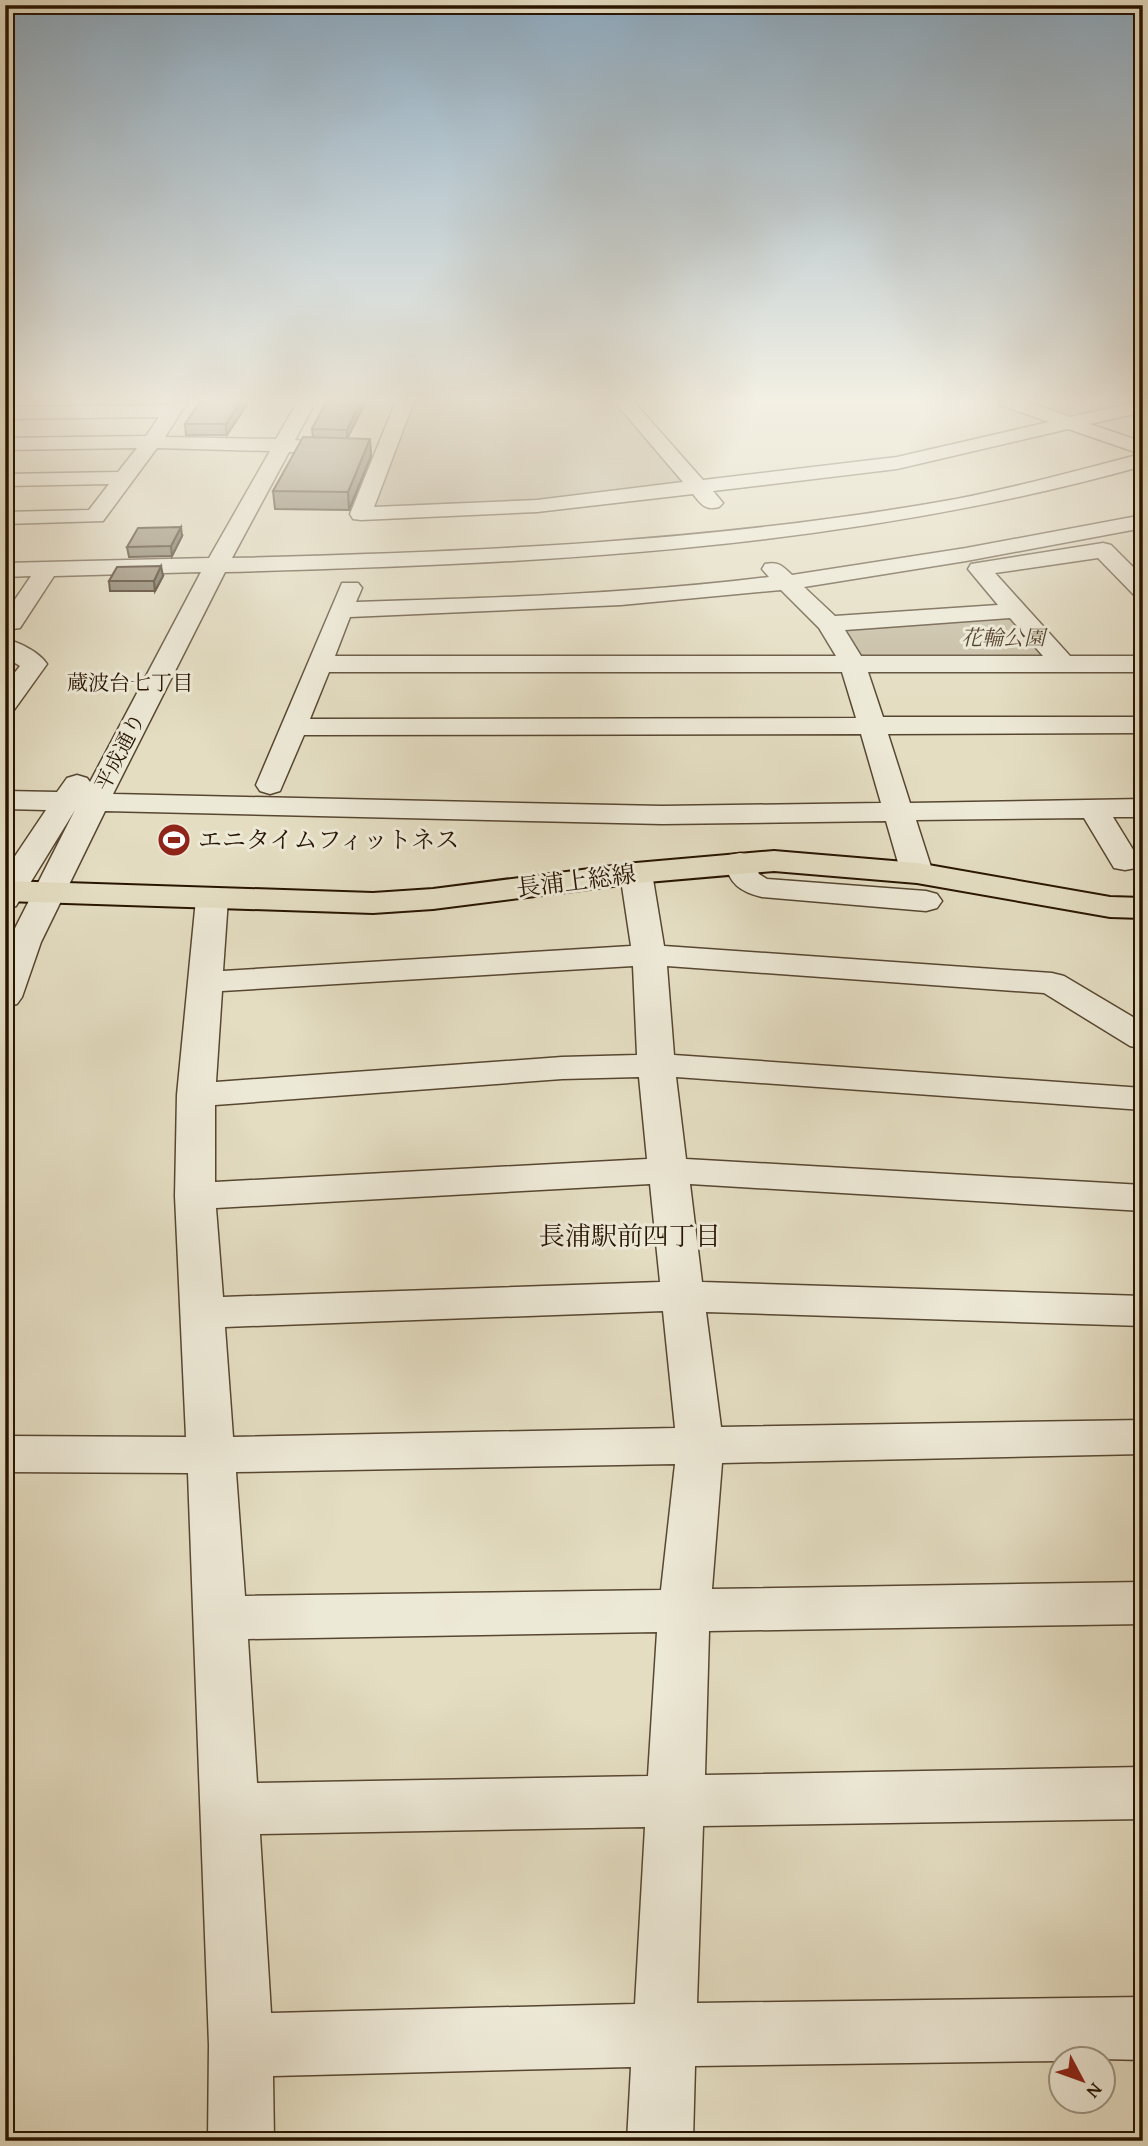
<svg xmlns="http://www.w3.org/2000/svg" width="1148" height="2146" font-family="'Gentium Book Plus','Noto Serif JP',serif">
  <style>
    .green { fill: #c4bba1; stroke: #766851; stroke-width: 2 }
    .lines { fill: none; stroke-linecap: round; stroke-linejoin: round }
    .minor-casing { stroke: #574731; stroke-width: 3 }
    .major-casing { stroke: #281501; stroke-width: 4 }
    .minor { fill: #ede9d7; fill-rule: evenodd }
    .major { fill: #e4ddc2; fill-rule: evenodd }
    .wall { fill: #776c57; stroke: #281501; stroke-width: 2 }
    .shaded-wall { fill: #615847; stroke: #281501; stroke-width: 2 }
    .building { fill: #8a7d65; stroke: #281501; stroke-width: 2 }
    .labels { text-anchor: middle; stroke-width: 6; stroke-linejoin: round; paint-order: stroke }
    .far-park-label { font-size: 21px; font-style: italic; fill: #574731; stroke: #ede9d7 }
    .far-neighbourhood-label { font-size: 21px; fill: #281501; stroke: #ede9d7 }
    .far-street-label { font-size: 21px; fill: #281501; stroke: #ede9d7 }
    .poi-label { font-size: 24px; fill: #281501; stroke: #ede9d7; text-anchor: start }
    .street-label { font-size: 24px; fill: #281501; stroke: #ede9d7 }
    .neighbourhood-label { font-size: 26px; fill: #281501; stroke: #ede9d7 }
  </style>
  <rect width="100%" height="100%" fill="#e4ddc2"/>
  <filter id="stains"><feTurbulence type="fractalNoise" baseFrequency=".00286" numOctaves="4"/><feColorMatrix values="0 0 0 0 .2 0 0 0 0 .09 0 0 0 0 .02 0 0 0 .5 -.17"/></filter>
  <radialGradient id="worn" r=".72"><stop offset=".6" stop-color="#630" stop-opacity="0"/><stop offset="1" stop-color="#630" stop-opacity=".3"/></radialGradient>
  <!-- green -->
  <path class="green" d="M405,401H617L700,489L361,514Z
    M1016,401H1136L1139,402L1069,419Z
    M1013,611L1063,664H853L829,624Z"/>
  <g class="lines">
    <defs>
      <path id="minor" d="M170,401H188L165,437L276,439L298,401H316L295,440L309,442L312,446L302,452H289L232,558C473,552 717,542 956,499C1018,487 1079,470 1141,454L1068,429L897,469L713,491L723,503L719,507C705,511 701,504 693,494L537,512L361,520L353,519L350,514L396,401H414L374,507L537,500L683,482L614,401H633L703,480L897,457L1049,422L1000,405L997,401H1025L1070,417L1143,401V412L1090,424L1143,442V466C844,550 533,564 225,572L113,794L662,806L881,803L861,734L304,735L280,791L270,794L260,791L256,785L342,583H358L362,588L356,602C494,598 632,594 769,577L762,569L765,564C778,561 783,566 792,575L966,548L1143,515V528L966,561L804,587L835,616L998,605L968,569L971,564L1103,543L1111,545L1143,577V598L1135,596L1098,558L995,573L1070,656H1143V672H868L883,717H1143V733L888,734L910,803L1143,799V817H1113L1140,861L1136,868L1125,870L1114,868L1084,818L916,820L933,873L928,880L917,882L906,880L901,873L886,821L662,824L105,811L41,942L22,997L17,1004L5,1007V948L75,810L16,906L5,909V871L46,810L5,809V791L57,792L67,778L77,775L87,778L90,782L201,572L54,576L20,628L5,630V614L31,576L5,577V563L209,558L270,451L157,448L103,521L5,524V512L89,510L109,484L5,486V474L118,472L137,448L5,450V438L146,436L159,417L5,419V407L167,405ZM781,590L819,628L836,656H335L350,617L621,605ZM1010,618L1043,656H861L845,630ZM329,672H842L856,718L310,719Z
        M5,639C19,642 39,652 47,664L14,710L5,712V685L20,666L5,657Z
        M740,853L751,855L759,874L767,879L926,891L937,894L942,901L937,908L926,911L762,897C741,892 729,884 725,862L729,855Z
        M636,864L647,866L652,873L664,946L1052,973L1064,976L1143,1023V1049L1130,1046L1044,993L667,966L674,1055L1143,1088V1110L676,1077L686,1159L1143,1185V1211L690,1184L702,1282L1143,1296V1326L706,1312L721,1427L1143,1420V1454L722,1463L712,1589L1143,1582V1624L709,1631L705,1775L1143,1767V1819L703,1826L697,2003L1143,1997V2060L1060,2058V2061L695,2066L693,2141H627L631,2067L273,2076L274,2141H208L209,2045L188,1473L5,1472V1436L186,1437L175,1196L177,1095L196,899L201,892L212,889L223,892L228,899L223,971L631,946L620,873L625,866ZM633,966L637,1055L562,1057L216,1082L222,991ZM639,1077L647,1159L215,1182V1105L562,1079ZM650,1184L660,1282L223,1297L216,1208ZM663,1311L675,1428L233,1437L225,1327ZM675,1464L661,1590L245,1596L236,1472ZM657,1632L648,1776L257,1783L248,1639ZM645,1827L635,2004L271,2013L260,1834Z"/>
      <path id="major" d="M774,851L917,863L1110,897L1143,898V918L1110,917L917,883L774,871L636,883L433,909L373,913L5,901V881L373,893L433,889L636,863Z"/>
    </defs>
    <!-- minor casing -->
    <use href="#minor" class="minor-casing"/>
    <!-- major casing -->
    <use href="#major" class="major-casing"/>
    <!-- minor -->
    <use href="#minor" class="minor"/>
    <!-- major -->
    <use href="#major" class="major"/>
  </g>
  <!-- wall -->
  <path class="wall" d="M201,401H249L227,435H186L185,424Z
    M327,401H366L347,439H370L371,456L349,510L275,509L273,491L313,437L312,429Z
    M182,536L172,556L129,557L127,547Z
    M163,576L155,591H110L109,581Z"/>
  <!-- shaded-wall -->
  <path class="shaded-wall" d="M241,401H249L227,435L226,424Z
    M361,401H366L347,439V430Z
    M370,439L371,456L349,510L348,492Z
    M181,527L182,536L172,556L171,546Z
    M161,566L163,576L155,591L154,581Z"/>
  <!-- building -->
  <path class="building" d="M201,401H241L226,424H185Z
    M327,401H361L347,430L312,429Z
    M303,437L370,439L348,492L273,491Z
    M181,527L171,546L127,547L138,528Z
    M161,566L154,581H109L117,567Z"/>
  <!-- sky -->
  <linearGradient id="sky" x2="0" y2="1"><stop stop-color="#8da9be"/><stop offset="0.57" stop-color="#f3f0e4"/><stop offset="1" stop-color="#f3f0e4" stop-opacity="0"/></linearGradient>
  <rect width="1148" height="702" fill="url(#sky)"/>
  <!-- icons -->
  <defs>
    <symbol id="stadium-disc" viewBox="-11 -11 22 22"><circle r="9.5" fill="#8f2418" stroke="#ede9d7"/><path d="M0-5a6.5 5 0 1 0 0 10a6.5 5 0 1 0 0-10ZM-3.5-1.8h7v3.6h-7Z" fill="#fff"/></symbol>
  </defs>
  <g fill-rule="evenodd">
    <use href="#stadium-disc" x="155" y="821" width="38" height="38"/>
  </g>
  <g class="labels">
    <!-- far-park labels -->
    <g class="far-park-label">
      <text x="1003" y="645">花輪公園</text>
    </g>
    <!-- far-neighbourhood labels -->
    <g class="far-neighbourhood-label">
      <text x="130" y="690">蔵波台七丁目</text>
    </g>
    <!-- far-street labels -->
    <g class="far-street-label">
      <text transform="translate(120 752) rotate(-63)" y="7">平成通り</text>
    </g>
    <!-- poi labels -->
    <g class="poi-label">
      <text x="198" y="848">エニタイムフィットネス</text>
    </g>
    <!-- street labels -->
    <g class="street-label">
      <text transform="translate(576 881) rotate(-7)" y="8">長浦上総線</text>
    </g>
    <!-- neighbourhood labels -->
    <g class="neighbourhood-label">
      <text x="630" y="1245">長浦駅前四丁目</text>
    </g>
  </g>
  <!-- margin -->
  <rect width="1148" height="2146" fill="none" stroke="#e4ddc2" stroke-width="28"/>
  <rect x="7" y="7" width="1134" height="2132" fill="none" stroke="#281501" stroke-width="3.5"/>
  <rect x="14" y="14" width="1120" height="2118" fill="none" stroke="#281501" stroke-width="2"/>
  <!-- north arrow -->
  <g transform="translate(1082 2080) rotate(131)"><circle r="33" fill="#ede9d7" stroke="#9e9481" stroke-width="2"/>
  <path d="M0-5L12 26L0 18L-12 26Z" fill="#8f2418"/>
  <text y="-10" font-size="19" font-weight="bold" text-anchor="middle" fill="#281501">N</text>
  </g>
  <rect width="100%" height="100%" filter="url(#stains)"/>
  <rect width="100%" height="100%" fill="url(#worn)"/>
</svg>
